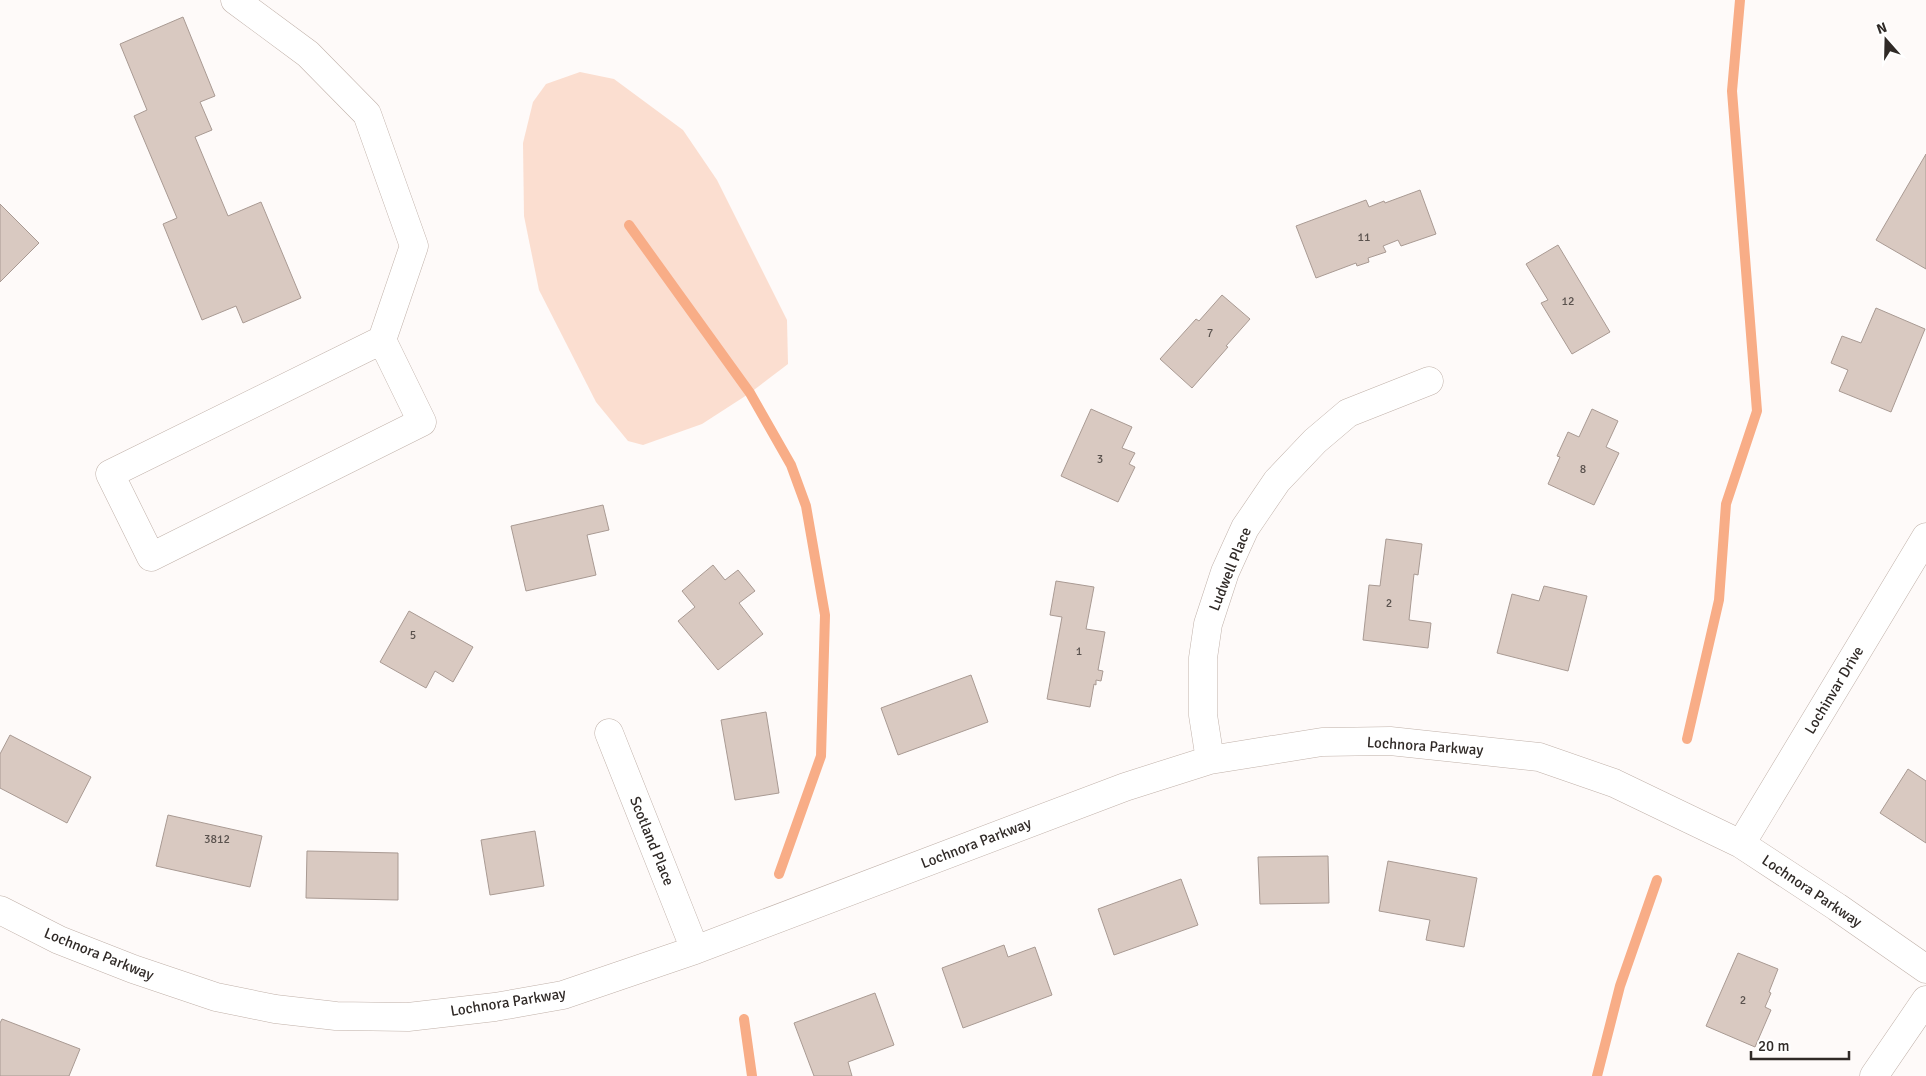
<svg xmlns="http://www.w3.org/2000/svg" width="1926" height="1076" font-family="Signika,sans-serif">
  <style>
    .green { fill: #fbded0 }
    .lines { fill: none; stroke-linecap: round; stroke-linejoin: round }
    .stream { stroke: #f8ad87; stroke-width: 10 }
    .building { fill: #d9c9c1; stroke: #a99a93 }
    .minor-casing { stroke: #c0b1a9; stroke-width: 29 }
    .minor { stroke: #fff; stroke-width: 28 }
    .labels { text-anchor: middle; stroke-width: 5; stroke-linejoin: round; paint-order: stroke }
    .number-label { font-size: 12px; fill: #5a524e }
    .street-label { font-size: 15px; fill: #302a27; stroke: #fff }
  </style>
  <rect width="100%" height="100%" fill="#fefaf9"/>
  <!-- green -->
  <path class="green" d="M580,72L614,79L683,130L717,180L787,320L788,364L750,393L702,424L643,445L628,441L596,402L539,290L524,216L523,143L533,102L546,84Z"/>
  <g class="lines">
    <!-- stream -->
    <path class="stream" d="M629,225L750,393L791,465L806,506L825,615L821,756L779,874
      M1687,739L1719,600L1726,504L1757,411L1732,91L1740,0
      M744,1019L752,1076
      M1597,1076L1620,986L1657,880"/>
  </g>
  <!-- building -->
  <path class="building" d="M183,17L215,96L200,102L212,130L195,137L228,216L261,202L301,298L243,323L236,306L202,320L163,224L177,218L134,116L147,110L120,44Z
    M1926,154V269L1876,240Z
    M1420,190L1436,234L1401,246L1398,240L1383,246L1386,252L1368,258L1369,262L1357,266L1356,263L1316,278L1296,226L1366,200L1369,207L1384,201L1385,203Z
    M0,204L39,243L0,282Z
    M1558,245L1610,332L1572,354L1541,303L1548,300L1526,264Z
    M1222,295L1250,319L1226,346L1228,347L1192,388L1160,359L1196,319L1199,321Z
    M1876,308L1925,329L1891,412L1839,391L1848,370L1831,363L1842,336L1861,343Z
    M1091,409L1132,427L1122,448L1135,453L1129,464L1135,467L1118,502L1061,476Z
    M1592,409L1618,421L1606,447L1619,453L1594,505L1548,484L1560,457L1557,456L1568,432L1579,437Z
    M603,505L609,530L587,535L596,575L526,591L511,526Z
    M1386,539L1422,544L1418,575L1414,574L1409,620L1431,623L1428,648L1363,640L1369,585L1380,586Z
    M713,565L725,580L738,570L755,591L739,603L763,634L718,670L678,621L695,607L682,591Z
    M1056,581L1094,587L1086,629L1105,632L1098,670L1103,671L1101,681L1096,680V685L1094,684L1090,707L1047,699L1062,617L1050,615Z
    M1544,586L1587,596L1568,671L1497,653L1512,594L1539,601Z
    M409,611L473,647L453,682L435,671L426,688L380,662Z
    M971,675L988,722L898,755L881,708Z
    M766,712L779,793L735,800L721,720Z
    M10,735L91,777L67,823L0,788V754Z
    M1908,769L1926,781V843L1880,813Z
    M168,815L262,836L250,887L156,866Z
    M535,831L544,886L490,895L481,840Z
    M307,851L398,853V900L306,898Z
    M1328,856L1329,903L1260,904L1258,857Z
    M1388,861L1477,878L1464,947L1426,940L1430,920L1379,911Z
    M1181,879L1198,925L1114,955L1098,909Z
    M1004,945L1008,957L1035,947L1052,995L963,1028L942,968Z
    M1738,953L1778,969L1769,992L1771,993L1765,1007L1771,1010L1755,1047L1706,1026Z
    M875,993L894,1045L848,1062L852,1076H814L794,1023Z
    M2,1019L80,1049L69,1076H0V1023Z"/>
  <g class="lines">
    <defs>
      <path id="minor" d="M235,0L308,54L367,114L414,246L382,340L422,422L151,557L110,474L382,340
        M609,733L695,950
        M1210,760L1203,715V658L1208,624L1225,572L1245,528L1277,481L1315,441L1348,413L1429,381
        M1741,844L1926,537
        M0,910L59,940L133,969L216,997L275,1009L336,1016L408,1017L495,1007L563,995L695,950L1125,787L1210,760L1322,742L1390,741L1539,757L1614,783L1741,844L1837,907L1926,969
        M1874,1076L1926,1000"/>
    </defs>
    <!-- minor casing -->
    <use href="#minor" class="minor-casing"/>
    <!-- minor -->
    <use href="#minor" class="minor"/>
  </g>
  <g class="labels">
    <!-- number labels -->
    <g class="number-label">
      <text x="1364" y="241">11</text>
      <text x="1568" y="305">12</text>
      <text x="1210" y="337">7</text>
      <text x="1100" y="463">3</text>
      <text x="1583" y="473">8</text>
      <text x="1389" y="607">2</text>
      <text x="413" y="639">5</text>
      <text x="1079" y="655">1</text>
      <text x="217" y="843">3812</text>
      <text x="1743" y="1004">2</text>
    </g>
    <!-- street labels -->
    <g class="street-label">
      <text transform="translate(1230 569) rotate(-68)" y="5">Ludwell Place</text>
      <text transform="translate(1834 690) rotate(-59)" y="5">Lochinvar Drive</text>
      <text transform="translate(1425 746) rotate(4)" y="5">Lochnora Parkway</text>
      <text transform="translate(652 841) rotate(68)" y="5">Scotland Place</text>
      <text transform="translate(976 843) rotate(-21)" y="5">Lochnora Parkway</text>
      <text transform="translate(1812 891) rotate(34)" y="5">Lochnora Parkway</text>
      <text transform="translate(99 954) rotate(22)" y="5">Lochnora Parkway</text>
      <text transform="translate(508 1002) rotate(-9)" y="5">Lochnora Parkway</text>
    </g>
  </g>
  <!-- north arrow -->
  <g transform="translate(1886 40) rotate(340)" stroke="#ffffff" stroke-width="4" paint-order="stroke">
  <path d="M0-4L9 19L0 12L-9 19Z" fill="#302a27"/>
  <text y="-8" font-size="14" font-weight="bold" text-anchor="middle" fill="#302a27">N</text>
  </g>
  <!-- scale -->
  <path d="M1751 1051v8h98v-8" fill="none" stroke="#302a27" stroke-width="2.5"/>
  <text x="1758" y="1051" font-size="15" fill="#302a27" stroke="#ffffff" stroke-width="4" paint-order="stroke">20 m</text>
</svg>
